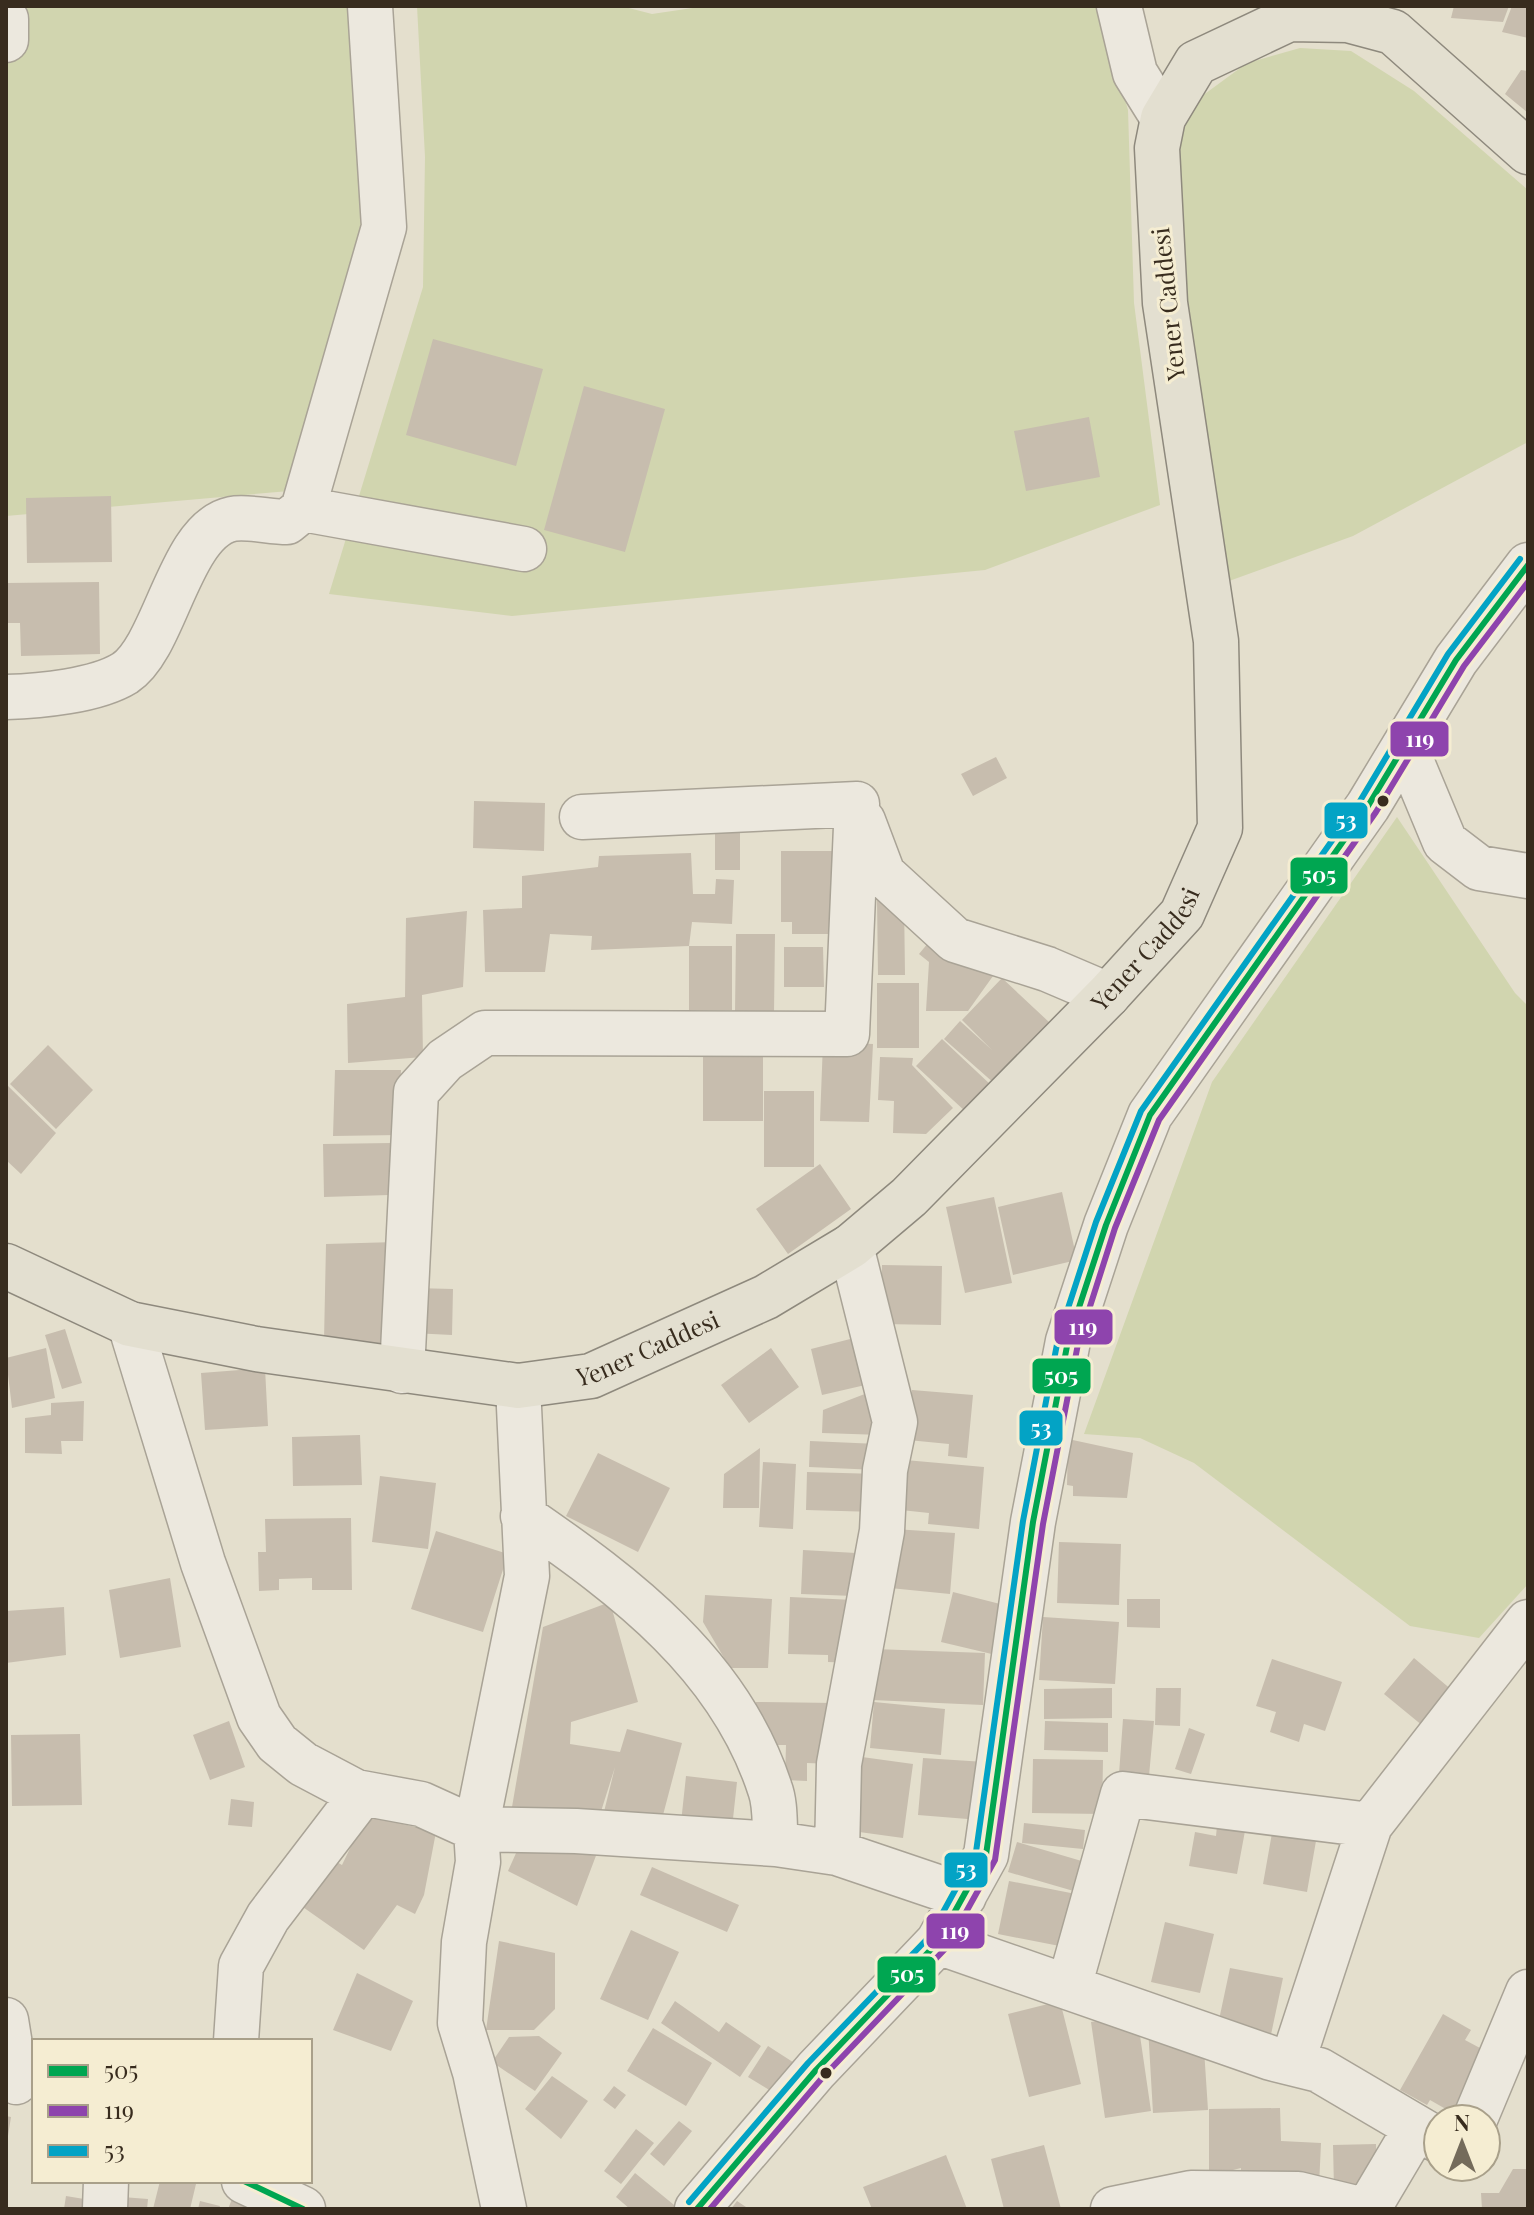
<svg xmlns="http://www.w3.org/2000/svg" width="1534" height="2215" font-family="'Playfair Display',serif">
  <style>
    .green { fill: #d1d5af }
    .building { fill: #c7bdae }
    .lines { fill: none; stroke-linecap: round; stroke-linejoin: round }
    .minor-casing { stroke: #a9a396; stroke-width: 47 }
    .major-casing { stroke: #8e897d; stroke-width: 47 }
    .minor { stroke: #ece8de; stroke-width: 44 }
    .major { stroke: #e3dfd0; stroke-width: 44 }
    .bus-1-casing { stroke: #f5edd2; stroke-width: 12 }
    .bus-2-casing { stroke: #f5edd2; stroke-width: 12 }
    .bus-3-casing { stroke: #f5edd2; stroke-width: 12 }
    .bus-1 { stroke: #00a651; stroke-width: 6 }
    .bus-2 { stroke: #8e44ad; stroke-width: 6 }
    .bus-3 { stroke: #03a3c5; stroke-width: 6 }
    .bus-dot { fill: #382c1e; stroke: #f5edd2; stroke-width: 3 }
    .labels { text-anchor: middle; stroke-width: 6; stroke-linejoin: round; paint-order: stroke }
    .street-label { font-size: 24px; fill: #382c1e; stroke: #f5edd2 }
    .line-badge { stroke: #f5edd2; stroke-width: 3 }
    .badge-label { font-size: 22px; text-anchor: middle; font-weight: bold; fill: #fff }
  </style>
  <rect width="100%" height="100%" fill="#e4dfcd"/>
  <!-- green -->
  <path class="green" d="M8,6H359L375,227L289,491L6,516Z
    M417,6H621L652,14L706,6H1098L1128,110L1134,303L1160,505L985,570L512,616L329,594L423,287L425,157Z
    M1300,48L1351,51L1414,91L1528,190V442L1353,536L1218,585L1173,272L1176,140L1202,96L1247,63Z
    M1397,817L1515,993L1528,1006V1584L1479,1638L1410,1626L1194,1463L1140,1438L1084,1434L1212,1082Z"/>
  <!-- building -->
  <path class="building" d="M1454,6H1509L1503,22L1451,18Z
    M1512,6H1528V38L1502,32Z
    M1521,70L1528,71V113L1505,94Z
    M433,339L543,369L516,466L406,435Z
    M584,386L665,409L625,552L544,530Z
    M1089,417L1100,477L1026,491L1014,431Z
    M111,496L112,562L27,563L26,498Z
    M99,582L100,654L21,656L20,623H6V583Z
    M996,757L1007,778L973,796L961,774Z
    M474,801L545,803L544,851L473,848Z
    M715,831H740V870H715Z
    M781,851H835L834,934H792V922H781Z
    M691,853L693,894H715L716,879L734,880L732,924L692,922L689,946L591,950L592,936L550,934L545,972H485L483,910L522,908V876L598,867L599,856Z
    M877,900H904L905,975H878Z
    M467,911L463,987L422,995L423,1057L348,1063L347,1004L405,997L406,918Z
    M938,931L993,976L968,1011H926L929,962L919,954Z
    M736,934H775L774,1013H735Z
    M689,946H732V1010H689Z
    M784,947H823L824,987H784Z
    M1002,978L1050,1023L995,1084L944,1039L960,1021L992,1050L962,1020Z
    M877,983H919V1048H877Z
    M942,1039L992,1086L966,1112L916,1066Z
    M823,1042L873,1044L869,1122L820,1121Z
    M48,1045L93,1090L56,1129L10,1084Z
    M703,1049H763V1121H703Z
    M880,1057L913,1058L912,1065L953,1108L926,1134L893,1133L894,1101L878,1100Z
    M335,1070H401L398,1135L333,1136Z
    M6,1084L56,1133L21,1174L6,1160Z
    M764,1091H814V1167H764Z
    M391,1143L389,1195L324,1197L323,1144Z
    M820,1164L851,1209L788,1254L756,1209Z
    M1062,1192L1077,1260L1013,1275L998,1207Z
    M994,1197L1012,1283L965,1293L946,1207Z
    M396,1242L394,1344L324,1341L326,1244Z
    M882,1265L942,1266L941,1325L881,1324Z
    M414,1288L453,1289L452,1335L412,1333Z
    M65,1329L82,1383L62,1389L45,1335Z
    M862,1336L874,1383L822,1395L811,1349Z
    M46,1348L55,1398L12,1408L6,1358Z
    M771,1348L799,1387L749,1423L721,1385Z
    M265,1368L268,1426L205,1430L201,1373Z
    M883,1387L882,1435L822,1433L823,1410Z
    M912,1390L973,1395L967,1458L948,1456L949,1444L908,1440Z
    M84,1401L83,1441H61L62,1454L25,1453V1418L51,1415V1403Z
    M360,1435L362,1485L293,1486L292,1437Z
    M1068,1439L1133,1453L1127,1498L1073,1496V1486L1067,1485Z
    M810,1441L878,1444L877,1470L809,1467Z
    M760,1448L759,1508H723L724,1474Z
    M598,1453L670,1488L638,1552L566,1516Z
    M905,1460L984,1467L979,1529L928,1524L929,1513L901,1510Z
    M763,1462L796,1464L793,1529L759,1527Z
    M807,1472L878,1474L876,1512L806,1510Z
    M380,1476L436,1483L428,1549L372,1542Z
    M351,1518L352,1590H312V1578L279,1579V1590L259,1591L258,1552H266L265,1519Z
    M894,1529L955,1533L950,1594L890,1588Z
    M436,1531L508,1554L483,1632L411,1609Z
    M1059,1542L1121,1544L1119,1605L1057,1603Z
    M803,1550L856,1553L854,1596L801,1594Z
    M170,1578L181,1647L120,1658L109,1590Z
    M953,1592L1008,1606L996,1655L941,1642Z
    M705,1595L772,1599L768,1668H730L703,1622Z
    M790,1597L854,1600L852,1663L828,1662V1655L788,1654Z
    M1127,1599H1160V1628L1127,1627Z
    M610,1602L638,1702L571,1722L570,1744L620,1752L627,1729L682,1743L658,1834L602,1820L615,1767L598,1821L512,1807L543,1627Z
    M64,1607L66,1655L6,1663V1611Z
    M1043,1617L1119,1622L1115,1684L1039,1680Z
    M874,1649L985,1653L983,1705L872,1700Z
    M1414,1658L1453,1691L1423,1726L1384,1694Z
    M1272,1659L1342,1682L1325,1731L1304,1724L1299,1742L1270,1732L1276,1712L1256,1706Z
    M1112,1688V1718L1044,1719V1689Z
    M1156,1688H1181L1180,1726L1155,1725Z
    M756,1702L835,1703L833,1764L807,1763V1781L785,1780L786,1745H755Z
    M874,1702L945,1709L941,1755L870,1748Z
    M1123,1719L1154,1721L1149,1776L1119,1774Z
    M229,1721L245,1767L210,1780L193,1735Z
    M1045,1721L1108,1723V1752L1044,1750Z
    M1189,1728L1205,1734L1191,1774L1175,1769Z
    M80,1734L82,1805L12,1806L11,1735Z
    M862,1757L913,1764L903,1838L852,1831Z
    M923,1758L985,1762L980,1820L918,1815Z
    M1033,1759L1103,1760L1102,1814L1032,1813Z
    M686,1776L737,1782L731,1837L680,1832Z
    M231,1799L254,1802L252,1827L228,1825Z
    M366,1815L436,1832L424,1895L415,1914L397,1905L364,1950L300,1905L333,1860L342,1865Z
    M1024,1823L1085,1830L1083,1849L1022,1843Z
    M1217,1826L1245,1831L1237,1874L1189,1866L1195,1832L1216,1836Z
    M1272,1833L1316,1841L1307,1892L1263,1884Z
    M521,1842L597,1853L577,1906L508,1871Z
    M1017,1842L1085,1862L1077,1892L1008,1872Z
    M652,1867L739,1905L727,1932L640,1895Z
    M1009,1881L1086,1896L1075,1949L998,1934Z
    M1165,1922L1214,1934L1200,1993L1151,1982Z
    M631,1930L679,1952L648,2020L600,1999Z
    M499,1941L555,1953V2009L534,2030H486Z
    M1230,1968L1283,1978L1269,2044L1216,2034Z
    M357,1973L413,2001L391,2051L333,2030Z
    M675,2001L719,2032L726,2022L761,2046L740,2077L661,2023Z
    M1060,2001L1081,2084L1029,2097L1008,2014Z
    M1443,2014L1471,2030L1465,2040L1493,2055L1458,2116L1430,2100L1427,2105L1400,2090Z
    M1137,2015L1151,2111L1105,2118L1091,2022Z
    M1148,2027L1204,2049L1208,2110L1153,2113Z
    M653,2028L712,2063L686,2106L627,2071Z
    M539,2036L562,2053L535,2091L492,2062L509,2037Z
    M768,2046L799,2066L779,2096L748,2077Z
    M552,2076L588,2101L561,2139L525,2109Z
    M614,2086L626,2095L615,2109L603,2100Z
    M1280,2108L1281,2141L1321,2143L1319,2186L1241,2183V2168L1209,2176V2109Z
    M6,2116L11,2117L8,2136H6Z
    M679,2121L692,2131L664,2166L650,2154Z
    M636,2129L654,2143L621,2184L604,2171Z
    M1376,2144L1377,2187L1334,2188L1333,2145Z
    M1044,2145L1061,2209H1004L991,2159Z
    M946,2155L967,2209H872L863,2187Z
    M1513,2169H1528V2209H1482L1481,2193H1499Z
    M635,2173L679,2209H630L616,2197Z
    M160,2181L196,2184L190,2209H153Z
    M66,2196L96,2201L94,2209H64Z
    M122,2197L148,2199L147,2209H121Z
    M232,2199L257,2209H228Z
    M200,2201L220,2206L219,2209H198Z
    M737,2201L749,2209H731Z"/>
  <g class="lines">
    <defs>
      <path id="minor" d="M1119,6L1135,73L1163,118
        M6,19V40
        M303,509L524,549
        M6,697C40,696 96,691 125,673C166,646 179,530 232,519C247,516 270,522 287,522L303,509L384,227L370,6
        M1405,746L1445,842L1479,868L1528,876
        M582,817L857,804
        M863,821L883,874L955,940L1047,969L1108,995
        M130,1324L203,1563L259,1717L277,1743L303,1764L356,1792L421,1804L476,1829L478,1862L464,1942L460,2023L475,2072L504,2209
        M402,1371L416,1092L445,1060L485,1033L847,1034L857,804
        M518,1386L527,1576L476,1829L576,1831L776,1844L837,1853L964,1896
        M523,1516C626,1587 730,1665 770,1789C776,1805 774,1826 776,1844
        M837,1853L839,1764L882,1531L885,1470L895,1422L851,1246
        M938,1942L1271,2058L1319,2070L1438,2140
        M1069,1987L1123,1794L1370,1825
        M6,2020L16,2082
        M236,2041L241,1966L268,1917L362,1794
        M1292,2063L1370,1825L1528,1622
        M1475,2119L1528,1992
        M244,2181L303,2209
        M105,2209L106,2181
        M697,2209L816,2070L938,1942L986,1855L1033,1522L1068,1341L1106,1225L1150,1115L1368,806L1456,660L1528,565
        M1113,2209L1191,2193L1298,2194L1360,2209
        M1368,2209L1416,2128"/>
      <g id="major">
        <path id="s1" d="M6,1266L130,1324L256,1349L518,1386L591,1376L766,1297L851,1246L909,1197L1108,995L1182,914L1220,828L1216,641L1165,303L1157,148L1163,118L1196,63L1289,19L1348,20L1393,32L1528,152"/>
      </g>
    </defs>
    <!-- minor casing -->
    <use href="#minor" class="minor-casing"/>
    <!-- major casing -->
    <use href="#major" class="major-casing"/>
    <!-- minor -->
    <use href="#minor" class="minor"/>
    <!-- major -->
    <use href="#major" class="major"/>
    <defs>
      <path id="bus-1" d="M244,2181L303,2209
        M697,2209L816,2070L938,1942L986,1855L1033,1522L1068,1341L1106,1225L1150,1115L1368,806L1456,660L1528,565"/>
      <path id="bus-2" d="M710,2209L823,2077L946,1948L995,1860L1043,1524L1078,1344L1115,1228L1159,1120L1376,812L1464,666L1528,582"/>
      <path id="bus-3" d="M689,2202L808,2063L930,1936L976,1852L1023,1521L1058,1339L1096,1222L1141,1111L1360,801L1448,654L1520,559"/>
    </defs>
    <!-- bus-1 casing -->
    <use href="#bus-1" class="bus-1-casing"/>
    <!-- bus-2 casing -->
    <use href="#bus-2" class="bus-2-casing"/>
    <!-- bus-3 casing -->
    <use href="#bus-3" class="bus-3-casing"/>
    <!-- bus-1 -->
    <use href="#bus-1" class="bus-1"/>
    <!-- bus-2 -->
    <use href="#bus-2" class="bus-2"/>
    <!-- bus-3 -->
    <use href="#bus-3" class="bus-3"/>
  </g>
  <!-- markers -->
  <g class="bus-dot">
    <circle cx="1383" cy="801" r="7"/>
    <circle cx="826" cy="2073" r="7"/>
  </g>
  <g class="labels">
    <!-- street labels -->
    <g class="street-label">
      <text transform="translate(1169 304) rotate(-96)" y="8">Yener Caddesi</text>
      <text dy="8" stroke="none"><textPath href="#s1" startOffset="1314">Yener Caddesi</textPath></text>
      <text dy="8" stroke="none"><textPath href="#s1" startOffset="666">Yener Caddesi</textPath></text>
    </g>
  </g>
  <g class="line-badge">
    <rect x="1389" y="720" width="61" height="38" rx="8" fill="#8e44ad"/>
    <rect x="1323" y="801" width="46" height="39" rx="8" fill="#03a3c5"/>
    <rect x="1289" y="856" width="60" height="39" rx="8" fill="#00a651"/>
    <rect x="1053" y="1308" width="61" height="38" rx="8" fill="#8e44ad"/>
    <rect x="1031" y="1357" width="61" height="38" rx="8" fill="#00a651"/>
    <rect x="1018" y="1409" width="46" height="38" rx="8" fill="#03a3c5"/>
    <rect x="943" y="1851" width="46" height="38" rx="8" fill="#03a3c5"/>
    <rect x="925" y="1912" width="61" height="38" rx="8" fill="#8e44ad"/>
    <rect x="876" y="1955" width="61" height="39" rx="8" fill="#00a651"/>
  </g>
  <g class="badge-label">
    <text x="1420" y="747">119</text>
    <text x="1346" y="828">53</text>
    <text x="1319" y="883">505</text>
    <text x="1083" y="1335">119</text>
    <text x="1061" y="1384">505</text>
    <text x="1041" y="1436">53</text>
    <text x="966" y="1877">53</text>
    <text x="955" y="1939">119</text>
    <text x="907" y="1982">505</text>
  </g>
  <!-- border -->
  <rect width="1534" height="2215" fill="none" stroke="#382c1e" stroke-width="16"/>
  <!-- legend -->
  <rect x="32" y="2039" width="280" height="144" fill="#f5edd2" stroke="#a9a08a" stroke-width="2"/>
  <rect x="48" y="2065" width="40" height="12" fill="#00a651" stroke="#a9a08a" stroke-width="2"/>
  <text x="104" y="2079" font-size="24" fill="#382c1e">505</text>
  <rect x="48" y="2105" width="40" height="12" fill="#8e44ad" stroke="#a9a08a" stroke-width="2"/>
  <text x="104" y="2119" font-size="24" fill="#382c1e">119</text>
  <rect x="48" y="2145" width="40" height="12" fill="#03a3c5" stroke="#a9a08a" stroke-width="2"/>
  <text x="104" y="2159" font-size="24" fill="#382c1e">53</text>
  <!-- north arrow -->
  <g transform="translate(1462 2143)"><circle r="38" fill="#f5edd2" stroke="#a9a08a" stroke-width="2"/>
  <path d="M0-6L14 30L0 20L-14 30Z" fill="#746b5b"/>
  <text y="-12" font-size="22" font-weight="bold" text-anchor="middle" fill="#382c1e">N</text>
  </g>
</svg>
